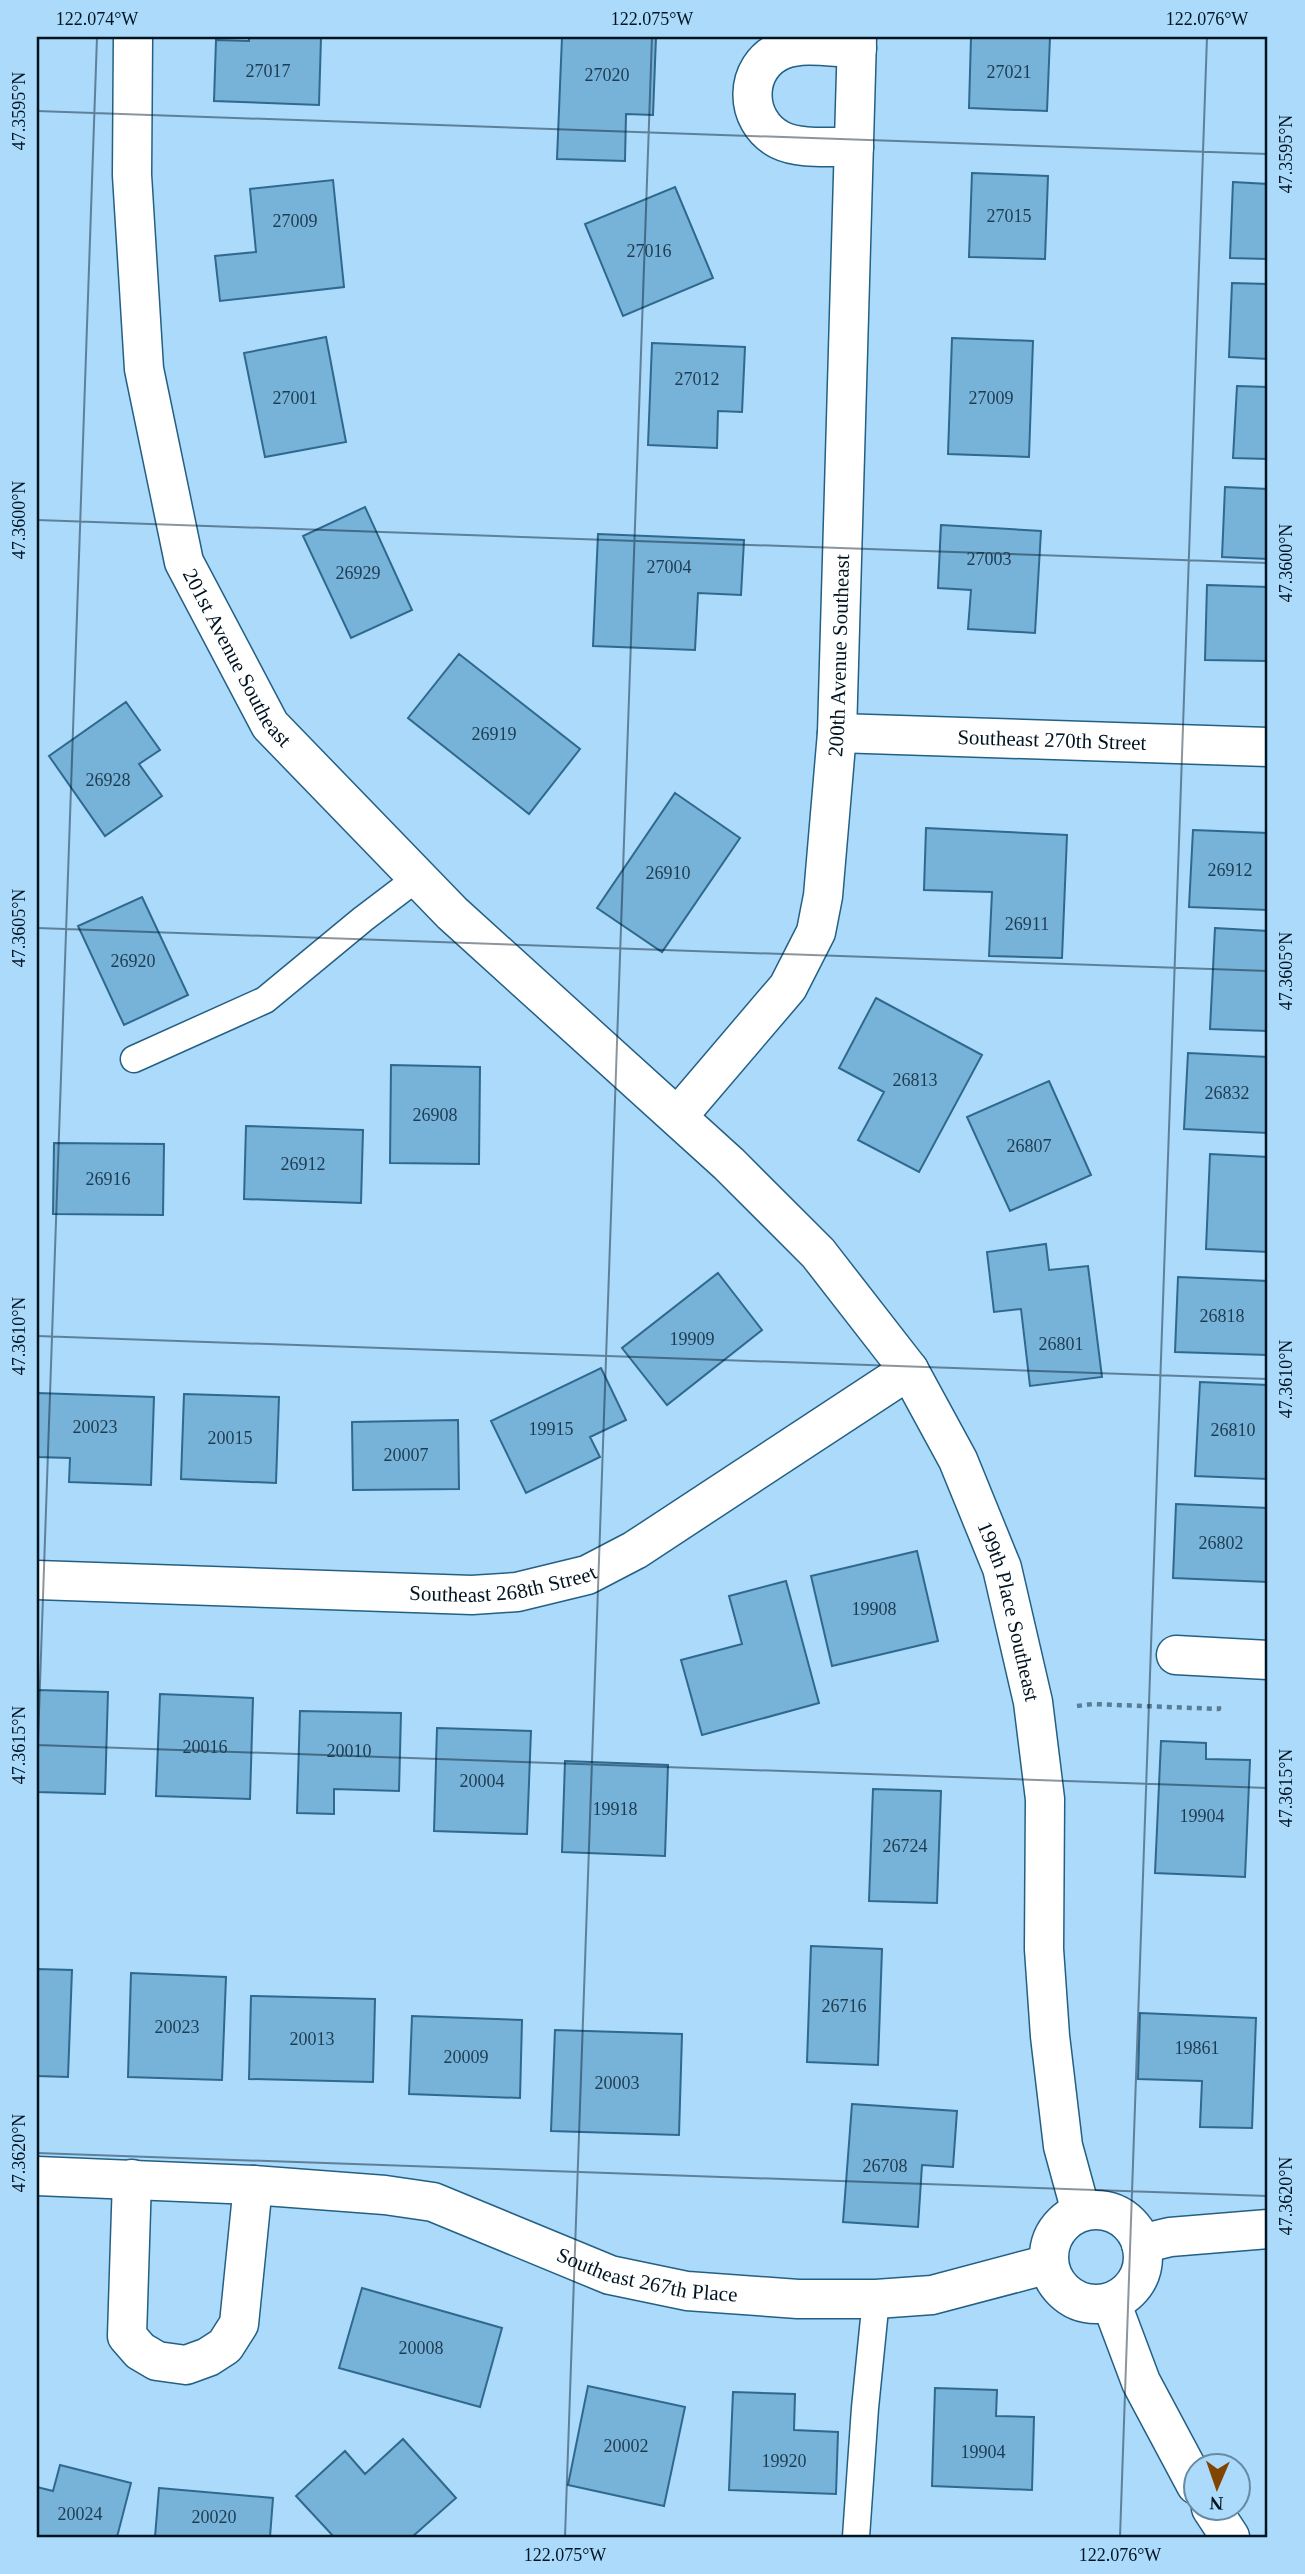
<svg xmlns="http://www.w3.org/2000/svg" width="1305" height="2574" font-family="Georgia,serif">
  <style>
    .building { fill: #77b2d9; stroke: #2f698d; stroke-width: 2 }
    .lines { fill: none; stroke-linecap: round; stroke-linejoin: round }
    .service-casing { stroke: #246083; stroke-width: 29 }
    .minor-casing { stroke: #246083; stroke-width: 41 }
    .path { stroke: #5a7d95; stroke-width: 4.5; stroke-dasharray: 5 5; stroke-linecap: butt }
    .service { stroke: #fff; stroke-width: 26 }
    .minor { stroke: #fff; stroke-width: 38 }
    .ticks { fill: none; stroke: #001422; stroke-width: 2; stroke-opacity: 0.45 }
    .labels { text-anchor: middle; stroke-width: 5; stroke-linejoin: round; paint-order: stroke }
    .number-label { font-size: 18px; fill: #1e3c50 }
    .street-label { font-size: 21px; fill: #001422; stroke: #abdafb }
    .neatline { fill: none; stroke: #001422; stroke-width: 2.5 }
    .ticks-label { font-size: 18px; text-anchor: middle; fill: #001422 }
  </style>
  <rect width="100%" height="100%" fill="#abdafb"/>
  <!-- building -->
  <path class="building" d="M249,37H321L319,105L214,101L216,40L249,41Z
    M562,37H656L653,115L626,114L625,161L557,159Z
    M971,37H1050L1047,111L969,108Z
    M972,173L1048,176L1045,259L969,257Z
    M333,180L344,287L220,301L215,256L256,252L250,189Z
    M1233,182L1268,184V259L1230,258Z
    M675,187L713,278L623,316L585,224Z
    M1232,283L1268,284V359L1229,357Z
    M326,337L346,442L265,457L244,353Z
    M952,338L1033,341L1029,457L948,454Z
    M652,343L745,347L742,412L718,411L717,448L648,445Z
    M1237,386L1268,387V459L1233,458Z
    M1225,487L1268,489V559L1222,557Z
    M365,507L412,610L351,638L303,536Z
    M941,525L1041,531L1035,633L968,629L971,590L938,588Z
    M598,534L744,540L741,595L698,593L695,650L593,646Z
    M1207,585L1268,587V661L1205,660Z
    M459,654L580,749L529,814L408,718Z
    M126,702L160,750L139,764L162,796L105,836L49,756Z
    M675,793L740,838L662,952L597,908Z
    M926,828L1067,835L1062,958L989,956L992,892L924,890Z
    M1193,830L1268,833V910L1189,907Z
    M142,897L188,995L124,1025L78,926Z
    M1215,928L1268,931V1031L1210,1029Z
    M876,998L982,1055L919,1172L858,1140L884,1092L839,1068Z
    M1188,1053L1268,1057V1133L1184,1129Z
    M391,1065L480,1067L479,1164L390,1163Z
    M1049,1081L1091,1175L1010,1211L967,1117Z
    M246,1126L363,1130L361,1203L244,1199Z
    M54,1143L164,1144L163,1215L53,1214Z
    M1210,1154L1268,1157V1252L1206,1249Z
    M1046,1244L1049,1270L1088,1266L1102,1377L1030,1386L1021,1309L994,1312L987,1252Z
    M718,1273L762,1330L667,1405L622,1348Z
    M1178,1277L1268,1281V1355L1175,1352Z
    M601,1368L626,1420L590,1437L600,1457L526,1493L491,1421Z
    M1200,1382L1268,1385V1479L1195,1476Z
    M37,1393L154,1397L151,1485L69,1482L70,1458L37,1457Z
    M184,1394L279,1397L276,1483L181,1479Z
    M458,1420L459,1489L353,1490L352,1422Z
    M1176,1504L1268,1508V1582L1173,1578Z
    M917,1551L938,1641L832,1666L811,1576Z
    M786,1581L819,1703L702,1735L681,1660L742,1644L729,1596Z
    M37,1690L108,1692L105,1794L37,1792Z
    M160,1694L253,1698L250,1799L156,1796Z
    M300,1711L401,1713L399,1791L334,1789V1814L297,1813Z
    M437,1728L531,1731L527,1834L434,1831Z
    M1161,1741L1206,1743V1759L1250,1760L1245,1877L1155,1873Z
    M565,1761L668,1765L665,1856L562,1852Z
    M873,1789L941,1791L937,1903L869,1901Z
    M811,1946L882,1949L878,2065L807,2062Z
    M37,1969L72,1970L68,2077L37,2076Z
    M131,1973L226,1977L222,2080L128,2077Z
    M251,1996L375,1999L373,2082L249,2079Z
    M1140,2013L1256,2018L1252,2128L1200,2127L1202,2081L1138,2079Z
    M412,2016L522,2020L520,2098L409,2094Z
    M555,2030L682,2034L679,2135L551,2131Z
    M852,2104L957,2111L953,2167L922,2165L918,2227L843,2222Z
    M362,2288L502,2328L480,2407L339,2368Z
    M588,2386L685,2407L664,2506L568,2485Z
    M935,2388L997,2390L996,2416L1034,2417L1032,2490L932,2486Z
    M733,2392L795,2394L794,2430L838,2432L836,2494L729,2490Z
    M403,2439L456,2498L412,2537H334L296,2496L345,2451L365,2474Z
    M60,2465L131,2483L117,2537H37V2487L53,2491Z
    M159,2488L273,2498L270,2537H155Z"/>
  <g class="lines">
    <defs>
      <path id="service" d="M134,1059L265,1000L363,919L417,878
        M856,2537L865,2408L876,2299"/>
      <g id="minor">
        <path id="s1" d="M133,37L132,175L144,369L184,562L270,725L452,913L729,1164L818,1253L909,1370L958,1460L1002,1568L1033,1702L1045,1799L1044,1949L1050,2036L1063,2146L1081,2212"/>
        <path d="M854,147C832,146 800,150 780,140C743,121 743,66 782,50C804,41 834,48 857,48"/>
        <path id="s2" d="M837,733L1268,747"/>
        <path id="s3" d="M678,1116L788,987L816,932L823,896L837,733L857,37"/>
        <path id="s4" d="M37,1580L472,1595L517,1592L587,1575L635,1550L909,1370"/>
        <path d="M1176,1655L1268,1660"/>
        <path id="s5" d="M37,2176L253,2185L385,2195L433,2202L610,2275L687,2291L798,2299H876L932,2295L1049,2264"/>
        <path d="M132,2179L127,2336L140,2351L157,2361L186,2365L208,2357L225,2346L239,2324L253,2185"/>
        <circle cx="1096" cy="2257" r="47"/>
        <path d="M1141,2244L1170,2237L1268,2229"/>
        <path d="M1111,2302L1141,2382L1196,2485"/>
        <path d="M1211,2508L1230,2537"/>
      </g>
    </defs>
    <!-- service casing -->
    <use href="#service" class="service-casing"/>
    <!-- minor casing -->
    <use href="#minor" class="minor-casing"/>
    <!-- path -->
    <path class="path" d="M1077,1706L1093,1704L1219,1709V1703"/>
    <!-- service -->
    <use href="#service" class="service"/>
    <!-- minor -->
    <use href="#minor" class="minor"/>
  </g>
  <!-- ticks -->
  <path class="ticks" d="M37,111L1268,154M37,520L1268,563M37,928L1268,971M37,1336L1268,1379M37,1745L1268,1788M37,1770L97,37M37,2153L1268,2196M565,2537L652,37M1120,2537L1207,37"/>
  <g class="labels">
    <!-- number labels -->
    <g class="number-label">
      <text x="268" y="77">27017</text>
      <text x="1009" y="78">27021</text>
      <text x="607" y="81">27020</text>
      <text x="1009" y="222">27015</text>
      <text x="295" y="227">27009</text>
      <text x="649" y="257">27016</text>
      <text x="697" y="385">27012</text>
      <text x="295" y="404">27001</text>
      <text x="991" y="404">27009</text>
      <text x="989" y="565">27003</text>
      <text x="669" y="573">27004</text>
      <text x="358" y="579">26929</text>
      <text x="494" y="740">26919</text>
      <text x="108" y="786">26928</text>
      <text x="1230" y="876">26912</text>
      <text x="668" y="879">26910</text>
      <text x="1027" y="930">26911</text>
      <text x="133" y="967">26920</text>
      <text x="915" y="1086">26813</text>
      <text x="1227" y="1099">26832</text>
      <text x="435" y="1121">26908</text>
      <text x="1029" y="1152">26807</text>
      <text x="303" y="1170">26912</text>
      <text x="108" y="1185">26916</text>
      <text x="1222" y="1322">26818</text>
      <text x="692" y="1345">19909</text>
      <text x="1061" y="1350">26801</text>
      <text x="95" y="1433">20023</text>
      <text x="551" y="1435">19915</text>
      <text x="1233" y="1436">26810</text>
      <text x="230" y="1444">20015</text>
      <text x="406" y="1461">20007</text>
      <text x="1221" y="1549">26802</text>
      <text x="874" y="1615">19908</text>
      <text x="205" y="1753">20016</text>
      <text x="349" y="1757">20010</text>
      <text x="482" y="1787">20004</text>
      <text x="615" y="1815">19918</text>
      <text x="1202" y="1822">19904</text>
      <text x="905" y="1852">26724</text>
      <text x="844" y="2012">26716</text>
      <text x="177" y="2033">20023</text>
      <text x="312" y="2045">20013</text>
      <text x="1197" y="2054">19861</text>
      <text x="466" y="2063">20009</text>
      <text x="617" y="2089">20003</text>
      <text x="885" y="2172">26708</text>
      <text x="421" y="2354">20008</text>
      <text x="626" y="2452">20002</text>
      <text x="983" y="2458">19904</text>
      <text x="784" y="2467">19920</text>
      <text x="80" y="2520">20024</text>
      <text x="214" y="2523">20020</text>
    </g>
    <!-- street labels -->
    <g class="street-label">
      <text dy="7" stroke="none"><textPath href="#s1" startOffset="639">201st Avenue Southeast</textPath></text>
      <text dy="7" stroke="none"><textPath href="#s3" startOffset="509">200th Avenue Southeast</textPath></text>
      <text dy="7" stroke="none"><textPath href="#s2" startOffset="215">Southeast 270th Street</textPath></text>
      <text dy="7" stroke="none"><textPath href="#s4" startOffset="467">Southeast 268th Street</textPath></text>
      <text dy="7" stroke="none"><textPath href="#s1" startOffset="1886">199th Place Southeast</textPath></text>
      <text dy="7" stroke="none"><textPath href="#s5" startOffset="625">Southeast 267th Place</textPath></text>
    </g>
  </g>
  <!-- border -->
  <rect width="1305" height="2574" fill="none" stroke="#abdafb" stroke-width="77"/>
  <!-- north arrow -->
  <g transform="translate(1217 2487) rotate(182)"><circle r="33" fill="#abdafb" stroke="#678ba4" stroke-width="2"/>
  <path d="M0-5L12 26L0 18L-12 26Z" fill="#824501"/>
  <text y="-10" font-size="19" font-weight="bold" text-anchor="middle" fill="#001422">N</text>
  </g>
  <rect x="38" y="38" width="1228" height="2498" class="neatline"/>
  <g class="ticks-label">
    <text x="97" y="25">122.074°W</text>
    <text x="652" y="25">122.075°W</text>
    <text x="1207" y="25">122.076°W</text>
    <text transform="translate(19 111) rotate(-90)" y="6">47.3595°N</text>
    <text transform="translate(1286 154) rotate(-90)" y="6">47.3595°N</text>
    <text transform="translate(19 520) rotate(-90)" y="6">47.3600°N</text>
    <text transform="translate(1286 563) rotate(-90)" y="6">47.3600°N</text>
    <text transform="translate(19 928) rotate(-90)" y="6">47.3605°N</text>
    <text transform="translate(1286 971) rotate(-90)" y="6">47.3605°N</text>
    <text transform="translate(19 1336) rotate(-90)" y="6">47.3610°N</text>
    <text transform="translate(1286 1379) rotate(-90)" y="6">47.3610°N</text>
    <text transform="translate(19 1745) rotate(-90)" y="6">47.3615°N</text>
    <text transform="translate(1286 1788) rotate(-90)" y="6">47.3615°N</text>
    <text transform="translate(19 2153) rotate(-90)" y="6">47.3620°N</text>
    <text transform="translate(1286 2196) rotate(-90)" y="6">47.3620°N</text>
    <text x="565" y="2561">122.075°W</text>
    <text x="1120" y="2561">122.076°W</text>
  </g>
</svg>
